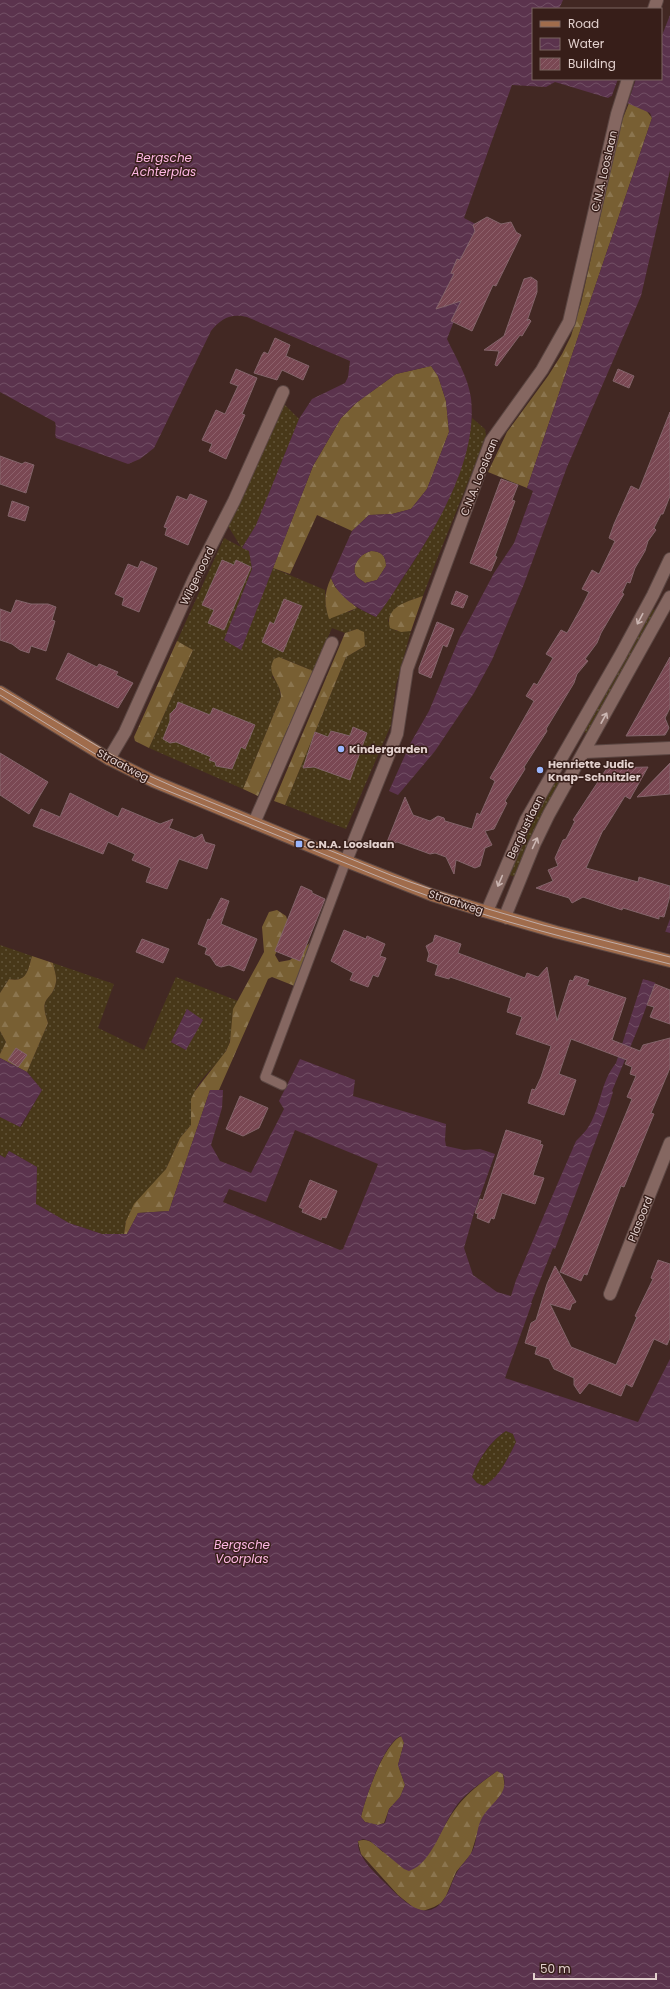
<svg xmlns="http://www.w3.org/2000/svg" width="670" height="1989" font-family="Poppins,sans-serif">
  <style>
    .grass { fill: url(#grass-dots); fill-rule: evenodd }
    .forest { fill: url(#forest-firs) }
    .water { fill: url(#water-waves); fill-rule: evenodd }
    .pier { fill: #422823 }
    .building { fill: url(#building-hatch); stroke: #83646a }
    .lines { fill: none; stroke-linecap: round; stroke-linejoin: round }
    .lane-casing { stroke: #5b4642; stroke-width: 11 }
    .street-casing { stroke: #5b4642; stroke-width: 14 }
    .secondary-casing { stroke: #5b4642; stroke-width: 14 }
    .lane { stroke: #856761; stroke-width: 9 }
    .street { stroke: #856761; stroke-width: 12 }
    .secondary { stroke: #a06c4c; stroke-width: 12 }
    .tram { stroke: #bfaca8; stroke-width: 1 }
    .oneway { stroke: #cbb6b2 }
    .poi-dot { fill: #99b5fd; stroke: #371e19; stroke-width: 1.5 }
    .labels { text-anchor: middle; stroke-width: 3; stroke-linejoin: round; paint-order: stroke }
    .street-label { font-size: 11px; fill: #e2d0cd; stroke: #371e19 }
    .poi-label { font-size: 11px; font-weight: bold; fill: #e2d0cd; stroke: #371e19; text-anchor: start }
    .water-label { font-size: 12px; font-style: italic; fill: #feb7e3; stroke: #371e19 }
  </style>
  <defs>
    <pattern id="grass-dots" width="8" height="8" patternUnits="userSpaceOnUse"><rect width="8" height="8" fill="#483819"/><path d="M2 2h.1M6 6h.1" fill="none" stroke="#625439" stroke-width="1.8" stroke-linecap="round"/></pattern>
    <pattern id="forest-firs" width="22" height="20" patternUnits="userSpaceOnUse"><rect width="22" height="20" fill="#785f33"/><path d="M5 1l3.5 6h-7zM16 11l3.5 6h-7z" fill="#8b754f"/></pattern>
    <pattern id="water-waves" width="16" height="10" patternUnits="userSpaceOnUse"><rect width="16" height="10" fill="#5b334d"/><path d="M0 5q4-4 8 0t8 0" fill="none" stroke="#725065"/></pattern>
    <pattern id="building-hatch" width="6" height="6" patternUnits="userSpaceOnUse"><rect width="6" height="6" fill="#7a4853"/><path d="M-1 1l2-2M0 6l6-6M5 7l2-2" fill="none" stroke="#8d616b"/></pattern>
  </defs>
  <rect width="100%" height="100%" fill="#422823"/>
  <!-- grass -->
  <path class="grass" d="M284,404L299,419L256,526L242,547L249,551L252,569L224,640L240,649L273,568L325,590L326,609L349,612L357,608L376,617C420,555 461,495 472,418L485,429L486,435C466,490 443,542 423,596C408,601 394,605 388,621L396,631H411L396,685L391,725L346,829L285,805L346,657L365,646L357,629L345,633L332,628L313,671L282,658L272,677L278,683L281,697L243,789L149,748L193,650L177,641L224,538L241,547L228,526Z
    M652,609L656,610L589,735L583,731Z
    M554,779L561,783L516,877L509,875L521,843Z
    M0,945L32,956C28,970 27,983 9,979L0,993Z
    M53,963L114,984L98,1028L144,1050L176,977L238,1001C229,1015 234,1029 229,1044C222,1063 203,1073 195,1091C190,1103 192,1113 191,1125L180,1138L166,1169L126,1221L124,1234H102L69,1223L36,1204L37,1167L9,1151L5,1158L0,1155V1117L21,1127L42,1090L27,1072L48,1023C38,994 52,1003 56,982C57,977 54,969 53,963ZM187,1009L186,1050L171,1042Z
    M0,1031L6,1042L0,1054Z
    M506,1431L513,1434L516,1442C508,1458 500,1477 484,1486L477,1483L472,1477C478,1461 491,1440 506,1431Z"/>
  <!-- forest -->
  <path class="forest" d="M629,103L645,109L652,118L527,488L488,472L507,432L548,376L562,354L571,336L581,303L621,123Z
    M431,366L438,376L446,401L449,432L427,489L411,509L392,514L369,515L352,531L317,515L290,574L273,568L313,466L341,418L356,403L396,374Z
    M371,551C381,551 386,556 386,566L377,580L365,583C363,581 359,579 357,577C349,567 361,553 371,551Z
    M331,578L335,587L357,608L329,619C324,603 324,593 331,578Z
    M423,596L411,631L401,632L390,628C384,607 408,601 423,596Z
    M357,629L364,632L365,646L346,657L285,805L274,801L345,633Z
    M177,641L193,650L149,748L135,741L134,737Z
    M279,657L313,671L258,796L243,789L281,697C281,681 265,675 274,659Z
    M277,910L286,916L289,925L275,955L279,962L290,960L318,936L297,987L272,977L268,979L219,1090H210L169,1211L138,1213L127,1234H124L126,1221L134,1204L166,1169L180,1138L191,1125V1099L195,1091L226,1051L230,1042L233,1009L264,952L262,927L269,912Z
    M32,956L53,963C54,969 57,977 56,982C52,1003 38,994 48,1023L27,1072L0,1058V1054L6,1042L0,1031V993L9,979C27,983 28,970 32,956Z
    M402,1736L404,1743L398,1765L405,1785L400,1797L389,1809L384,1823L378,1825L365,1822L361,1817C365,1799 384,1742 402,1736Z
    M497,1771L503,1774L505,1789L481,1821L471,1854L456,1872L446,1896L441,1903L434,1907L423,1911L414,1908L398,1895L361,1854L358,1841C369,1837 375,1845 383,1852L436,1842C455,1805 464,1795 497,1771Z"/>
  <!-- water -->
  <path class="water" d="M0,0H563L559,9H533V79H661V38L670,15V170L641,296L567,467L524,584L492,660L474,693L435,751L398,795L389,791L410,744L429,711L459,639L494,573L514,543L533,491L527,488L652,118L650,113L611,96L608,98L555,82L546,87L512,85L464,218L489,231L447,339C456,358 468,377 471,398C478,462 434,531 400,582C392,595 385,606 376,617C357,608 339,598 331,578L352,531L369,515L392,514L411,509L427,489L449,432L446,401L438,376L431,366L396,374L356,403L341,418L313,466L241,650L224,640L252,569L249,551L242,548L256,525L299,419L312,399L345,383L348,377L350,361L247,317C230,313 221,319 211,331L154,448L140,459L128,464L56,438C54,432 57,428 55,422L0,392ZM371,551C381,551 386,556 386,566L377,580L365,583C363,581 359,579 357,577C349,567 361,553 371,551Z
    M670,919V944L639,1026L612,1091L613,1092L609,1105L555,1249L553,1248L531,1303H532L505,1378L638,1422L670,1359V1989H0V1155L5,1158L9,1151L37,1167L36,1204L69,1223L102,1234H127L138,1213L169,1211L210,1090H223L222,1108L211,1145L220,1161L251,1173L284,1109L279,1101L300,1059L355,1080L353,1096L446,1124L445,1140L446,1146L464,1150L480,1149L495,1154L474,1213L464,1248L473,1275L497,1292L511,1296L516,1280L576,1141C580,1137 584,1133 587,1129C601,1109 600,1082 616,1063L643,979L647,980ZM295,1130L378,1164L343,1249L340,1250L223,1202L229,1189L266,1202ZM506,1431L513,1434L516,1442C508,1458 500,1477 484,1486L477,1483L472,1477C477,1461 491,1440 506,1431ZM401,1736L404,1743L398,1765L405,1785L400,1797L389,1809L385,1823L378,1825L365,1822L361,1817C365,1799 384,1742 401,1736ZM497,1771L503,1774C510,1796 490,1802 481,1820C477,1828 477,1838 474,1847C470,1858 461,1864 456,1874C452,1881 450,1890 446,1896C427,1928 402,1899 385,1883C374,1872 357,1857 358,1841L363,1839L370,1841L404,1869L409,1871C434,1863 443,1819 461,1800C471,1789 485,1780 497,1771Z
    M187,1009L203,1020L186,1050L171,1042Z
    M0,1058L27,1072L42,1090L20,1127L0,1117Z"/>
  <!-- pier -->
  <path class="pier" d="M618,79H636L627,105L611,98Z
    M663,931L670,933V949L656,983L641,978H645Z"/>
  <!-- building -->
  <path class="building" d="M487,217L501,224L511,222L516,232L521,235L496,286L493,285L472,331L451,321L461,301L436,309L454,274L451,273L457,259L460,260L475,231L473,225Z
    M531,277L537,281V292L527,321L529,319L531,321L522,336L520,335L497,366L495,365L499,351L484,350L504,336L524,279Z
    M275,338L290,345L286,356L309,366L303,380L282,370L277,380L254,373L262,355L264,352L268,354Z
    M236,369L257,378L242,414L245,415L226,459L209,451L212,444L202,440L216,410L225,414L238,386L230,383Z
    M618,369L634,376L629,388L613,381Z
    M670,412V496L663,514H661L654,528L656,530L648,541L645,551L635,568L630,583L627,582L622,593L624,594L601,633L597,643L585,659L588,661L577,674L574,683L546,729L547,731L524,767L525,769L505,801L507,803L494,829L485,831L492,845L485,848L480,866L475,868L456,860L454,874L446,857L435,853L430,854L397,842L385,847L405,797L413,815L430,821L438,816L444,818L445,821L472,829L477,813L480,815L495,781L490,778L534,701L526,696L534,683L537,685L553,658L546,654L561,630L567,633L582,606L589,592L582,589L592,570L599,574L615,541L609,538L614,524L631,486L639,490Z
    M0,456L22,464L25,462L34,465L26,493L0,484Z
    M501,479L518,485L512,500L515,501L495,556L497,557L491,571L470,563Z
    M190,494L207,501L188,545L165,535L167,528L164,527L177,496L187,500Z
    M12,501L29,507L25,521L8,516Z
    M222,560L234,565L236,560L251,567L224,630L208,623L214,610L202,605Z
    M141,561L157,568L139,612L122,605L124,598L115,594L128,564L138,568Z
    M456,591L468,596L463,608L451,604Z
    M284,599L302,606L283,652L262,642L270,622L274,624Z
    M16,600L31,604H48L56,607L52,620L55,621L46,651L31,646L29,653L20,650L12,644L0,640V609L11,613Z
    M437,622L454,629L447,647L443,645L431,678L419,673V668Z
    M68,653L97,667L99,664L118,672L116,675L133,683L118,708L56,679Z
    M670,657V708L665,718L669,728L665,735L626,736Z
    M178,702L210,715L213,708L255,725L245,749L241,747L232,769L216,766L215,762L209,760L211,757L176,742L170,743L163,739L170,721V714L176,708Z
    M353,727L367,733L350,780L314,767L303,768L315,732L328,737L331,731L350,736Z
    M0,753L48,782L29,814L0,795Z
    M670,763V794L637,797Z
    M648,767L630,799L625,796L604,830H603L586,868L638,882L639,877L670,886V896L664,917L659,916V919L623,908L622,910L583,897L572,903L569,898L536,888L553,881L548,870L558,866L555,858L563,840L566,839L575,821L573,820L607,768Z
    M70,793L118,817L122,808L160,824L173,819L169,828L195,838L202,834L205,842L215,845L207,869L179,859L167,889L146,882L151,868L132,860L135,854L108,842L103,854L33,826L41,809L60,817Z
    M301,886L312,891V893L325,899L300,961L275,951Z
    M221,898L229,901L221,924L257,939L244,971L229,965L221,967L216,965L210,956L205,954L207,948L198,944L208,919L210,920Z
    M344,930L366,939L367,936L385,944L380,956L386,958L378,977L373,975L368,987L350,980L353,973L331,961Z
    M435,935L461,944L458,953L525,978L527,973L538,977L547,967L557,1021L570,980L573,981L575,976H577L589,980L587,985L626,998L612,1040L640,1051L643,1045L670,1038V1068L651,1113L654,1114L624,1187L621,1186L591,1264L587,1275L584,1274L581,1281L560,1272L632,1099L627,1097L636,1076L630,1074L632,1067L625,1064L627,1060L571,1039L559,1074L576,1080L564,1115L528,1103L532,1089L535,1090L541,1077L551,1046L516,1034L522,1017L507,1012L511,998L450,977L449,979L435,975L438,965L427,961L429,954L426,946L433,942Z
    M142,939L169,949L163,963L136,952Z
    M655,984L670,990V1024L650,1017L654,1007L647,1005Z
    M16,1048L27,1055L18,1067L8,1060Z
    M240,1096L268,1108L259,1128L243,1136L226,1129Z
    M506,1130L541,1141L540,1144L543,1145L533,1175L544,1178L535,1204L502,1193L494,1219L491,1218L489,1223L477,1218L478,1214L475,1213L480,1199L483,1200Z
    M310,1180L337,1191L326,1218L322,1217L321,1220L302,1212L303,1209L299,1207Z
    M658,1260L670,1264V1338L667,1345L654,1339L632,1387L626,1384L621,1396L589,1383L580,1394L574,1385V1378L554,1369L549,1359L535,1354L537,1347L525,1343L531,1323L536,1320L547,1284L555,1266L576,1302L572,1304L570,1310L550,1304L571,1347L616,1365L637,1317L635,1316L653,1279L651,1278Z"/>
  <g class="lines">
    <defs>
      <path id="lane" d="M282,1085L265,1077L346,861"/>
      <path id="street" d="M654,9L657,0
        M585,752L670,748
        M109,759L125,732L194,579L234,501L283,392
        M254,823L332,643
        M346,861L397,734L407,669L491,441L542,370L569,322L617,114L628,79
        M484,911L488,909L526,820L620,656L653,595L670,559
        M507,918L506,914L534,845L549,814L670,597
        M610,1294L670,1143"/>
      <path id="secondary" d="M0,692L109,759L153,781L346,861L432,895L484,911L556,932L670,961"/>
    </defs>
    <!-- lane casing -->
    <use href="#lane" class="lane-casing"/>
    <!-- street casing -->
    <use href="#street" class="street-casing"/>
    <!-- secondary casing -->
    <use href="#secondary" class="secondary-casing"/>
    <!-- lane -->
    <use href="#lane" class="lane"/>
    <!-- street -->
    <use href="#street" class="street"/>
    <!-- secondary -->
    <use href="#secondary" class="secondary"/>
    <!-- tram -->
    <path class="tram" d="M0,688L141,772L181,790L393,876L488,909L543,925L670,957
      M0,695L113,765L156,786L409,889C494,921 582,942 670,964"/>
  </g>
  <!-- one-way arrows -->
  <defs><path id="oneway-shaft" d="M-6 0H5M1.5-3L5.5 0L1.5 3" fill="none" stroke-width="1.6" stroke-linecap="round" stroke-linejoin="round"/></defs>
  <g class="oneway">
    <use href="#oneway-shaft" transform="translate(640 619) rotate(118)"/>
    <use href="#oneway-shaft" transform="translate(604 718) rotate(-61)"/>
    <use href="#oneway-shaft" transform="translate(535 843) rotate(-65)"/>
    <use href="#oneway-shaft" transform="translate(500 881) rotate(113)"/>
  </g>
  <!-- markers -->
  <g class="poi-dot">
    <circle cx="341" cy="749" r="4"/>
    <circle cx="540" cy="770" r="4"/>
    <rect x="295" y="840" width="8" height="8" rx="2"/>
  </g>
  <g class="labels">
    <!-- street labels -->
    <g class="street-label">
      <text transform="translate(604 171) rotate(-77)" y="4">C.N.A. Looslaan</text>
      <text transform="translate(479 477) rotate(-68)" y="4">C.N.A. Looslaan</text>
      <text transform="translate(197 576) rotate(-64)" y="4">Wilgenoord</text>
      <text transform="translate(123 765) rotate(28)" y="4">Straatweg</text>
      <text transform="translate(525 827) rotate(-64)" y="4">Berglustlaan</text>
      <text transform="translate(456 902) rotate(18)" y="4">Straatweg</text>
      <text transform="translate(640 1219) rotate(-68)" y="4">Plasoord</text>
    </g>
    <!-- poi labels -->
    <g class="poi-label">
      <text x="349" y="753">Kindergarden</text>
      <text x="548" y="768">Henriette Judic<tspan x="548" dy="13">Knap-Schnitzler</tspan></text>
      <text x="307" y="848">C.N.A. Looslaan</text>
    </g>
    <!-- water labels -->
    <g class="water-label">
      <text x="164" y="162">Bergsche<tspan x="164" dy="14">Achterplas</tspan></text>
      <text x="242" y="1549">Bergsche<tspan x="242" dy="14">Voorplas</tspan></text>
    </g>
  </g>
  <!-- legend -->
  <rect x="532" y="8" width="130" height="72" fill="#371e19" stroke="#7b6561"/>
  <rect x="540" y="21" width="20" height="6" fill="#a06c4c" stroke="#7b6561"/>
  <text x="568" y="28" font-size="12" fill="#e2d0cd">Road</text>
  <rect x="540" y="38" width="20" height="12" fill="url(#water-waves)" stroke="#7b6561"/>
  <text x="568" y="48" font-size="12" fill="#e2d0cd">Water</text>
  <rect x="540" y="58" width="20" height="12" fill="url(#building-hatch)" stroke="#7b6561"/>
  <text x="568" y="68" font-size="12" fill="#e2d0cd">Building</text>
  <!-- scale -->
  <path d="M534 1973v6h122v-6" fill="none" stroke="#e2d0cd" stroke-width="2"/>
  <text x="540" y="1973" font-size="12" fill="#e2d0cd" stroke="#371e19" stroke-width="3" paint-order="stroke">50 m</text>
</svg>
